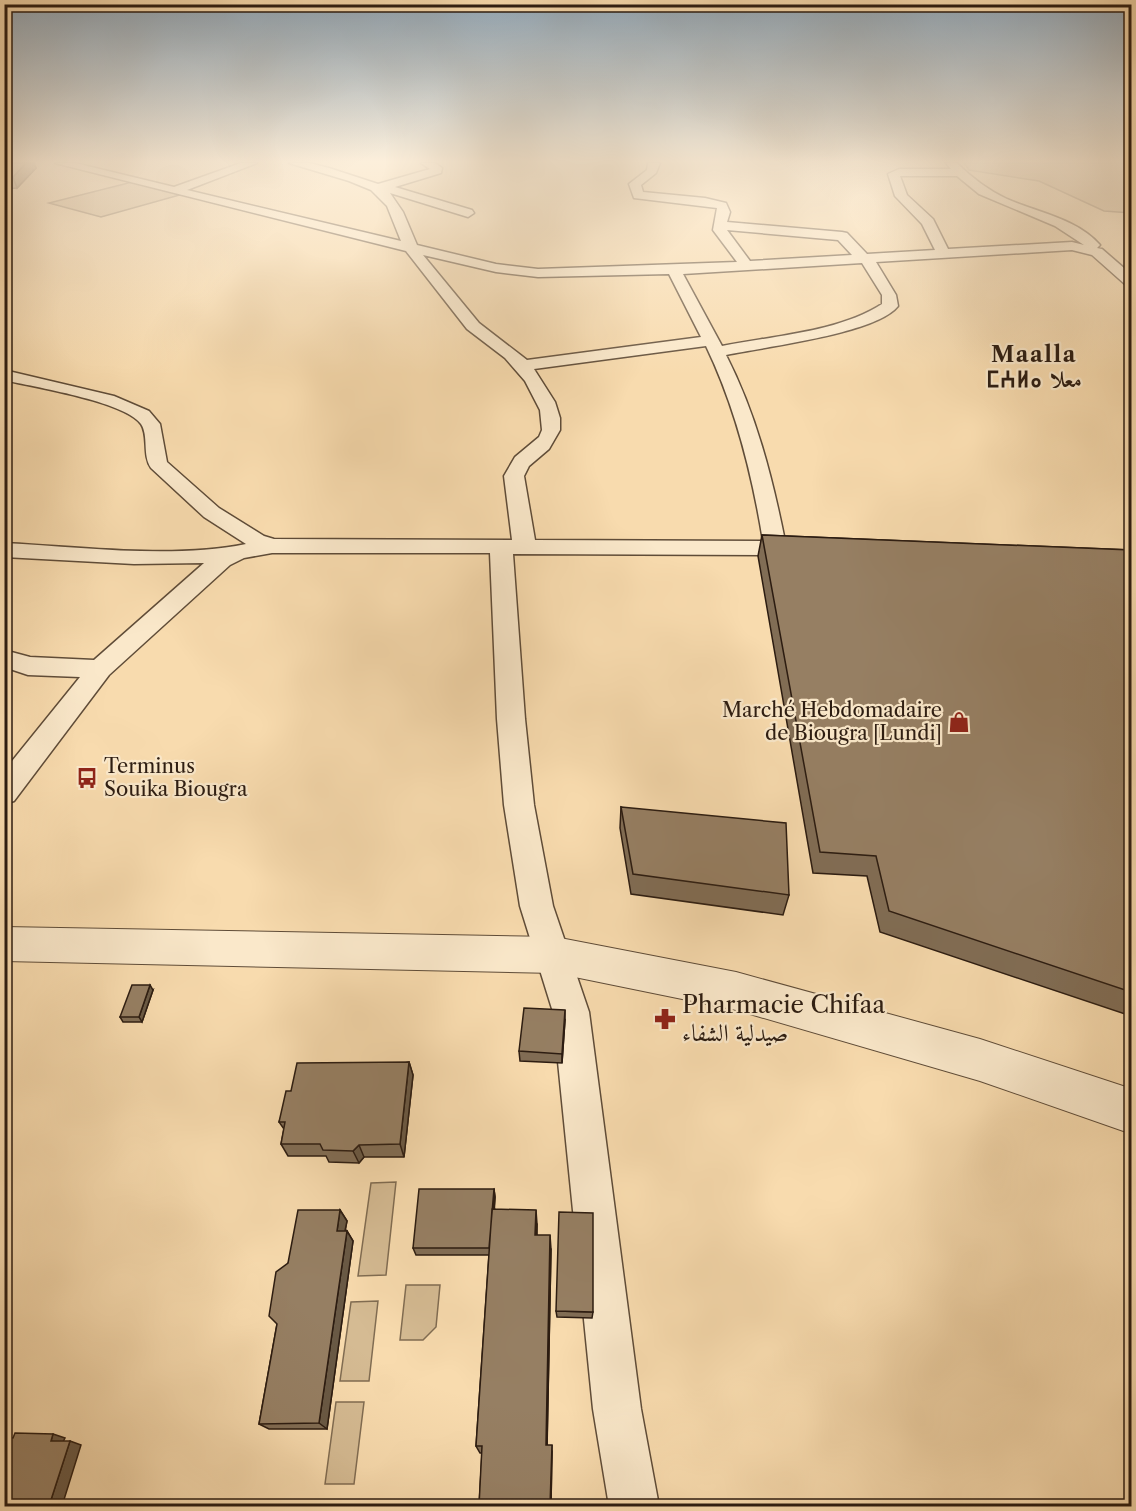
<svg xmlns="http://www.w3.org/2000/svg" width="1136" height="1511" font-family="'Libre Caslon Text',Amiri,'Noto Sans Tifinagh',serif">
  <style>
    .green { fill: #d5bb93; stroke: #806c52; stroke-width: 1.5 }
    .lines { fill: none; stroke-linecap: round; stroke-linejoin: round }
    .minor-casing { stroke: #5f4c38; stroke-width: 3 }
    .tertiary-casing { stroke: #5f4c38; stroke-width: 2 }
    .minor { fill: #fae8ca; fill-rule: evenodd }
    .tertiary { fill: #fae8ca; fill-rule: evenodd }
    .wall { fill: #816d55; stroke: #2c1c11; stroke-width: 1.5 }
    .shaded-wall { fill: #695945; stroke: #2c1c11; stroke-width: 1.5 }
    .building { fill: #967f63; stroke: #2c1c11; stroke-width: 1.5 }
    .labels { text-anchor: middle; stroke-width: 4.5; stroke-linejoin: round; paint-order: stroke }
    .poi-label { font-size: 20px; fill: #2c1c11; stroke: #fae8ca; text-anchor: end }
    .far-district-label { font-size: 22px; font-weight: bold; letter-spacing: 1.5px; fill: #2c1c11; stroke: #fae8ca }
    .near-poi-label { font-size: 24px; fill: #2c1c11; stroke: #fae8ca; text-anchor: start }
  </style>
  <rect width="100%" height="100%" fill="#f8dbae"/>
  <filter id="stains"><feTurbulence type="fractalNoise" baseFrequency=".00333" numOctaves="4"/><feColorMatrix values="0 0 0 0 .2 0 0 0 0 .09 0 0 0 0 .02 0 0 0 .5 -.17"/></filter>
  <radialGradient id="worn" r=".72"><stop offset=".6" stop-color="#630" stop-opacity="0"/><stop offset="1" stop-color="#630" stop-opacity=".3"/></radialGradient>
  <!-- green -->
  <path class="green" d="M964,163H1131V213L1104,211L1039,181L969,170Z
    M132,182L183,194L101,217L49,203Z
    M396,1182L386,1275L358,1276L371,1183Z
    M406,1285H440L436,1327L423,1340H400Z
    M378,1301L369,1381H340L351,1302Z
    M336,1402H364L354,1484H325Z"/>
  <g class="lines">
    <defs>
      <path id="minor" d="M55,163H75L174,187L241,163H257L187,190L401,241L387,206L371,190L349,181L289,163H309L329,168L378,184L430,169L421,163H435L442,168L441,173L395,187L472,210L474,213L468,217L390,193L403,212L417,245L496,264L538,269L737,262L713,230L717,208L634,198L629,184L647,170L648,163H660L656,173L641,185L643,192L705,198L726,203L730,212L727,222L842,232L847,233L867,254L935,250L922,224L895,196L888,174L899,169H951L946,163H957C972,178 988,190 1007,199C1037,212 1078,219 1100,245L1097,248L1102,249L1132,275V287L1127,286L1092,255L1072,250L876,262L896,295L898,306C876,334 763,347 726,355C756,414 772,476 785,541L806,543L809,548L806,553L798,555L513,554L525,719L534,805L553,906L589,1012L641,1409L659,1506H609L593,1409L553,1012L520,906L504,805L497,719L490,553H272L244,558L230,565L109,675L14,801L4,804V771L80,677L28,675L4,667V650L30,657L94,660L204,563L134,564L4,557V543C81,547 172,559 246,544L204,517L151,468C142,455 149,436 141,424C124,401 33,387 4,380V370L114,396L149,411L160,424L167,462L219,508L264,536L274,539L512,540L504,476L515,457L539,437L542,430L540,410L525,381L505,358L467,329L406,251ZM900,176H957L979,194L1055,226L1084,245L1072,242L948,249L933,219L907,195ZM727,230L838,240L852,255L750,261ZM423,255L496,272L538,277L669,274L701,337L527,360L479,323ZM862,263L882,295V304C839,332 772,336 722,346L683,274ZM706,346C735,406 752,473 763,541L535,540L524,476L529,466L549,449L560,430V418L555,402L534,369Z"/>
      <path id="tertiary" d="M4,927L555,937L736,972L980,1039L1132,1089V1134L980,1081L736,1010L555,973L4,961Z"/>
    </defs>
    <!-- minor casing -->
    <use href="#minor" class="minor-casing"/>
    <!-- tertiary casing -->
    <use href="#tertiary" class="tertiary-casing"/>
    <!-- minor -->
    <use href="#minor" class="minor"/>
    <!-- tertiary -->
    <use href="#tertiary" class="tertiary"/>
  </g>
  <!-- wall -->
  <path class="wall" d="M4,163H34L36,168L17,188L4,189Z
    M762,535L1131,550V1016L880,932L867,876L813,873L758,556Z
    M621,807L789,895L783,915L631,894L620,828Z
    M153,990L142,1022H123L120,1017Z
    M565,1020L562,1063L520,1061L519,1051Z
    M409,1062L413,1075L404,1157H364L359,1163L329,1162L326,1156H288L281,1144L284,1129L279,1122L291,1091Z
    M494,1189L495,1197L494,1209L537,1224V1235L551,1249L547,1445L552,1451L551,1506H479L482,1453H480L476,1446L489,1255H416L413,1248Z
    M340,1210L347,1221L345,1231H347L353,1241L327,1429H269L259,1424L288,1263Z
    M556,1311L593,1312L592,1318L557,1317Z"/>
  <!-- shaded-wall -->
  <path class="shaded-wall" d="M26,163H34L36,168L17,188L13,177Z
    M150,985L153,990L142,1022L139,1017Z
    M565,1010V1020L562,1063V1054Z
    M409,1062L413,1075L404,1157L400,1144Z
    M359,1145L364,1157L359,1163L353,1151Z
    M494,1189L495,1197L492,1255L491,1248Z
    M340,1210L347,1221L343,1241L337,1231Z
    M536,1210L537,1224L536,1248L535,1235Z
    M347,1231L353,1241L327,1429L319,1423Z
    M550,1235L551,1249L547,1451L546,1445Z
    M53,1434L65,1438L62,1444L51,1441Z
    M70,1441L81,1445L62,1506H49Z
    M552,1445L551,1506H550Z"/>
  <!-- building -->
  <path class="building" d="M4,163H26L13,177H4Z
    M762,535L1131,550V992L889,911L876,856L820,852Z
    M621,807L786,823L789,895L633,874Z
    M132,985H150L139,1017H120Z
    M524,1008L565,1010L562,1054L519,1051Z
    M409,1062L400,1144L359,1145L353,1151L323,1150L320,1144H281L285,1122H279L286,1091H291L297,1063Z
    M419,1189H494L489,1248H413Z
    M492,1209L536,1210L535,1235H550L546,1445H552L550,1506H479L482,1446H476Z
    M298,1210H340L337,1231H347L319,1423L259,1424L277,1324L269,1316L276,1272L288,1263Z
    M559,1212L593,1213V1312L556,1311Z
    M15,1433L53,1434L51,1441H70L49,1506H4V1437L13,1438Z"/>
  <!-- sky -->
  <linearGradient id="sky" x2="0" y2="1"><stop stop-color="#93aabc"/><stop offset="0.43" stop-color="#fcefdb"/><stop offset="1" stop-color="#fcefdb" stop-opacity="0"/></linearGradient>
  <rect width="1136" height="375" fill="url(#sky)"/>
  <!-- icons -->
  <defs>
    <symbol id="shop-bare" viewBox="-9 -9 18 18"><path d="M-5-2.5h2.3a2.7 3.5 0 0 1 5.4 0H5L5.5 6h-11ZM-1.5-2.5h3a1.5 2.3 0 0 0-3 0Z" fill="#8f2418" stroke="#fae8ca" stroke-width="2.5" paint-order="stroke"/></symbol>
    <symbol id="bus-bare" viewBox="-9 -9 18 18"><path d="M-5-6H5V4H4V6H2V4H-2V6H-4V4H-5ZM-3.5-4V0h7V-4ZM-3.5 1.2v1.5H-2V1.2ZM2 1.2v1.5H3.5V1.2Z" fill="#8f2418" stroke="#fae8ca" stroke-width="2.5" paint-order="stroke"/></symbol>
    <symbol id="pharmacy-bare" viewBox="-9 -9 18 18"><path d="M-2-6h4v4h4v4h-4v4h-4v-4h-4v-4h4Z" fill="#8f2418" stroke="#fae8ca" stroke-width="2.5" paint-order="stroke"/></symbol>
  </defs>
  <g fill-rule="evenodd">
    <use href="#shop-bare" x="944" y="707" width="30" height="30"/>
    <use href="#bus-bare" x="72" y="763" width="30" height="30"/>
    <use href="#pharmacy-bare" x="650" y="1004" width="30" height="30"/>
  </g>
  <g class="labels">
    <!-- poi labels -->
    <g class="poi-label">
      <text x="942" y="717">Marché Hebdomadaire<tspan x="942" dy="23">de Biougra [Lundi]</tspan></text>
      <text x="104" y="773" text-anchor="start">Terminus<tspan x="104" dy="23">Souika Biougra</tspan></text>
    </g>
    <!-- far-district labels -->
    <g class="far-district-label">
      <text x="1034" y="362">Maalla<tspan x="1034" dy="25">ⵎⵄⵍⴰ معلا</tspan></text>
    </g>
    <!-- near-poi labels -->
    <g class="near-poi-label">
      <text x="682" y="1013">Pharmacie Chifaa<tspan x="682" dy="28">صيدلية الشفاء</tspan></text>
    </g>
  </g>
  <!-- margin -->
  <rect width="1136" height="1511" fill="none" stroke="#f8dbae" stroke-width="24"/>
  <rect x="6" y="6" width="1124" height="1499" fill="none" stroke="#2c1c11" stroke-width="3"/>
  <rect x="12" y="12" width="1112" height="1487" fill="none" stroke="#2c1c11" stroke-width="1.5"/>
  <rect width="100%" height="100%" filter="url(#stains)"/>
  <rect width="100%" height="100%" fill="url(#worn)"/>
</svg>
